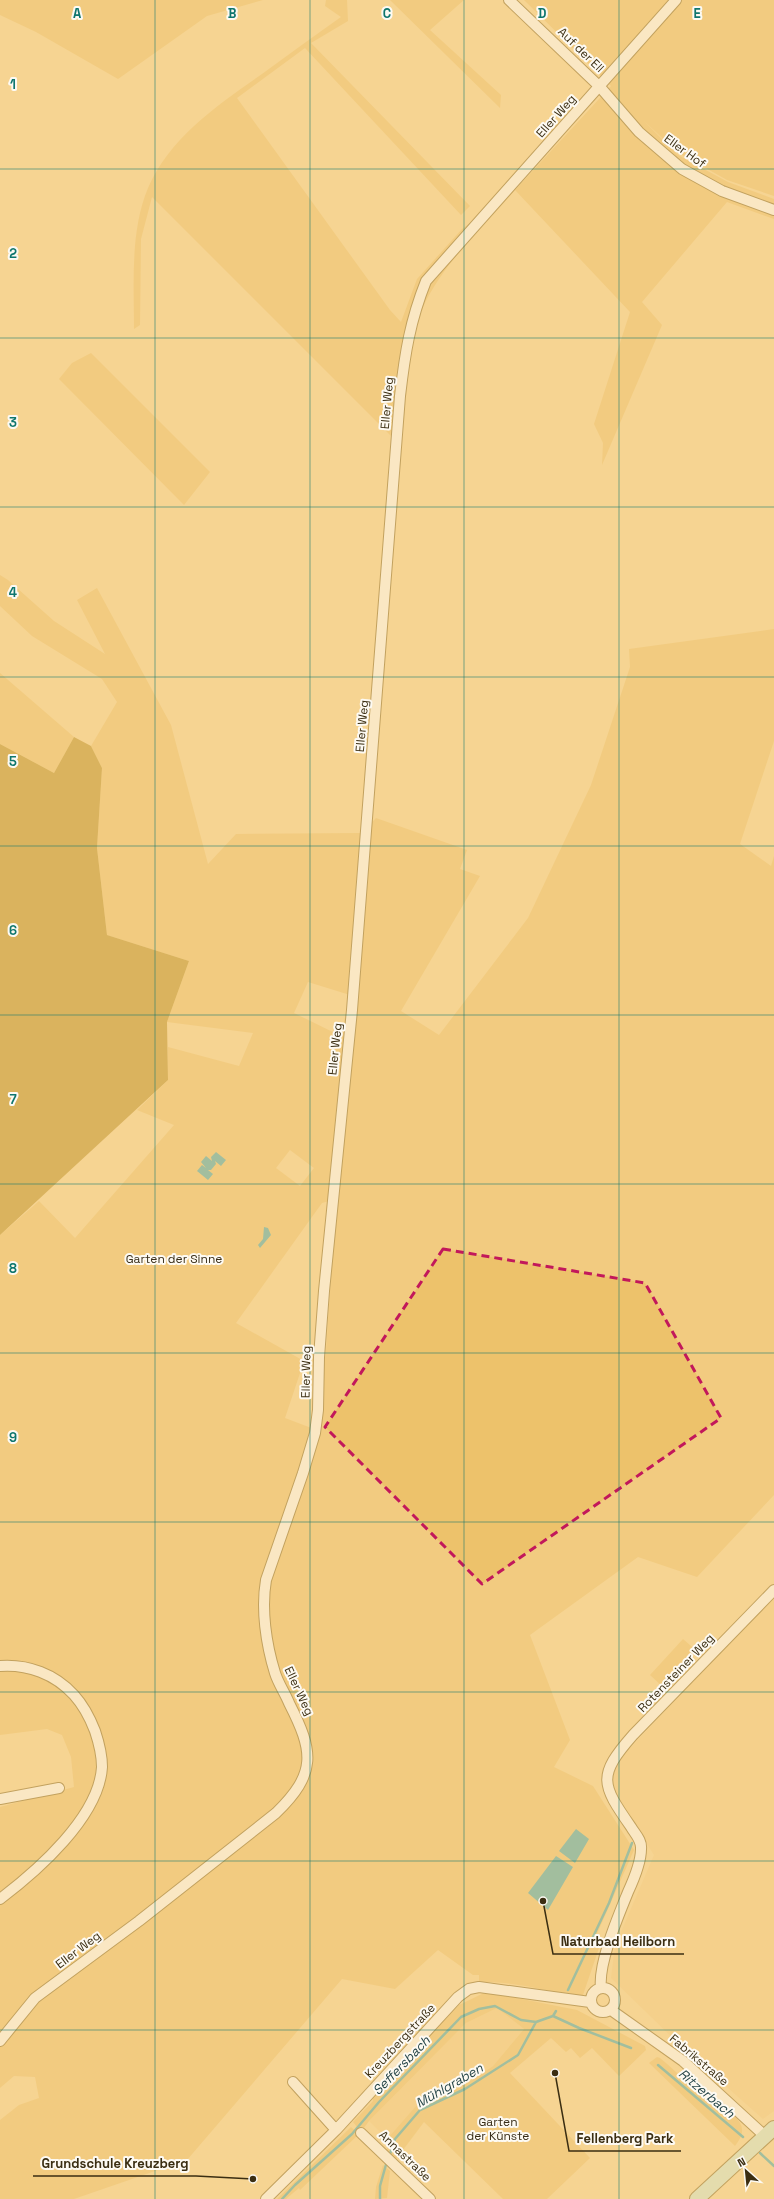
<svg xmlns="http://www.w3.org/2000/svg" width="774" height="2199" font-family="'Space Grotesk',sans-serif">
  <style>
    .built { fill: #f3cd83 }
    .green { fill: #edc26b; fill-rule: evenodd }
    .forest { fill: #b98c21 }
    .water { fill: #3ca5ae }
    .lines { fill: none; stroke-linecap: round; stroke-linejoin: round }
    .stream { stroke: #3ca5ae; stroke-width: 2.5 }
    .street-casing { stroke: #846521; stroke-width: 12 }
    .secondary-casing { stroke: #846521; stroke-width: 16 }
    .street { stroke: #fff; stroke-width: 10 }
    .secondary { stroke: #cfe7ce; stroke-width: 14 }
    .marked { fill: none; stroke: #c2185b; stroke-width: 3; stroke-dasharray: 8 5; stroke-linejoin: round }
    .grid { fill: none; stroke: #0f766e; stroke-width: 1; stroke-opacity: 0.55 }
    .labels { text-anchor: middle; stroke-width: 4; stroke-linejoin: round; paint-order: stroke }
    .street-label { font-size: 12px; fill: #3b2e12; stroke: #fdfaf3 }
    .park-label { font-size: 12px; fill: #382d18; stroke: #fdfaf3 }
    .water-label { font-size: 13px; font-style: italic; fill: #254447; stroke: #fdfaf3 }
    .grid-label { font-size: 13px; text-anchor: middle; font-weight: bold; fill: #0f766e; stroke: #fdfaf3; stroke-width: 4; stroke-linejoin: round; paint-order: stroke }
    .leader { fill: none; stroke: #3b2e12; stroke-width: 1.5 }
    .callout-dot { fill: #3b2e12; stroke: #fdfaf3; stroke-width: 1.5 }
    .callout-label { font-size: 13px; text-anchor: middle; font-weight: bold; fill: #3b2e12; stroke: #fdfaf3; stroke-width: 4; stroke-linejoin: round; paint-order: stroke }
  </style>
  <rect width="100%" height="100%" fill="#f6d492"/>
  <!-- built -->
  <path class="built" d="M774,1596V2111L763,2119L684,2049L611,1978L615,1946L654,1855L621,1804L611,1782L618,1761Z
    M497,2008L524,2029L493,2066L463,2086L417,2105L387,2139L369,2121L466,2023Z"/>
  <!-- green -->
  <path class="green" d="M0,0H263L207,16L118,79L36,32L0,15Z
    M326,0H347L348,21L311,43L470,206L461,215L305,48L237,98L390,310L401,322L417,279L462,229L515,190L611,86L524,0H774V196L727,180L677,152L643,120L678,155L728,182L774,199V219L727,202L642,302L662,325L602,465L603,443L594,424L630,312L515,190C484,226 444,262 423,307C404,348 404,399 399,444L152,197L141,239L140,325L134,329C134,283 130,231 148,188C170,137 219,104 262,74C288,55 314,36 341,17L325,6Z
    M390,0H464L430,30L501,95L500,108Z
    M91,353L210,472L184,505L59,379L72,363Z
    M0,575L8,580L54,621L105,654L77,600L97,588L171,725L208,864L236,834L362,833L376,818L467,850L460,869L480,876L401,1011L439,1035L528,918L591,785L630,667L629,649L774,629V741L740,844L771,866L774,856V1495L697,1577L638,1557L530,1635L570,1740L554,1767L593,1786L634,1850L592,1945L599,1948L585,1989L583,1995L577,1997C545,1990 512,1981 479,1982V1975H473L438,1950L395,1989L342,1979L187,2160L74,2199H0V2120L19,2105L39,2098L35,2077L14,2076L0,2088V1807L74,1787L71,1757L62,1735L47,1729L0,1735V1235L39,1201L75,1238L174,1125L137,1110L168,1080V1047L239,1066L253,1033L167,1022L189,961L107,935L97,848L102,768L91,746L117,702L102,679L32,636L0,606ZM308,982L350,995L341,1036L294,1013ZM290,1150L314,1168L300,1186L276,1168ZM336,1199L326,1351L314,1429L285,1418L304,1361L236,1323L322,1203Z
    M0,673L74,737L54,773L0,744Z
    M683,1639L698,1652L664,1688L650,1675Z
    M486,1992L577,2010L645,2046L646,2050L619,2076L592,2048L580,2058L571,2048L566,2052L551,2038L510,2073L590,2158L547,2199H503L424,2122L394,2162L387,2155V2139L416,2106L463,2086L493,2066L524,2029L497,2008L466,2023L369,2121L361,2132L353,2122L373,2101V2095L459,2005Z
    M657,2057L660,2058C679,2074 698,2093 718,2106C726,2111 735,2114 740,2123C745,2132 740,2139 735,2146L649,2063Z
    M351,2127L359,2134L300,2190L299,2188L286,2199H277Z
    M383,2165L390,2171L387,2198L375,2199L376,2187Z"/>
  <!-- forest -->
  <path class="forest" d="M74,737L91,746L102,768L97,848L107,935L189,961L167,1022L168,1080L0,1235V744L54,773Z"/>
  <!-- water -->
  <path class="water" d="M216,1152L226,1160L221,1166L215,1161L216,1164L211,1170H208L213,1174L208,1180L197,1171L202,1165L206,1168L201,1162L206,1156L212,1161L211,1157Z
    M264,1227L268,1228L271,1235L260,1248L258,1245L263,1239Z
    M576,1829L589,1839L575,1863L559,1851Z
    M556,1856L573,1867L548,1910L528,1893Z"/>
  <g class="lines">
    <!-- stream -->
    <path class="stream" d="M568,1990L609,1903L632,1843
      M553,2016L579,2028L631,2048
      M658,2065L743,2137
      M760,2153L774,2166
      M389,2157L395,2139L420,2110L465,2089L518,2055L536,2022
      M282,2199L295,2185L352,2134L379,2102L461,2017L479,2009L495,2006L521,2020L536,2022L553,2016L556,2011
      M380,2199V2186L387,2161"/>
    <defs>
      <path id="street" d="M509,0L600,87L639,132L682,169L722,191L774,210
        M0,1666C28,1664 55,1674 74,1695C84,1706 90,1718 95,1731C99,1743 102,1755 102,1767C99,1817 37,1871 0,1899
        M0,1799L59,1788
        M591 2000a12 12 0 1 1 24 0a12 12 0 1 1-24 0Z
        M601,1988C598,1963 618,1917 628,1892C634,1879 641,1863 641,1849C642,1840 635,1834 631,1827C601,1784 597,1776 633,1735L774,1590
        M611,2010L683,2061L765,2136
        M0,2041L35,1998L139,1921L276,1813C317,1773 314,1752 289,1703C285,1693 278,1683 275,1673C266,1644 261,1609 266,1580L303,1473L315,1433L318,1410L319,1357L324,1291L352,1010L400,396C405,353 410,321 426,281L676,0
        M293,2082L336,2130
        M361,2133L430,2199
        M266,2199L336,2130L458,1997L469,1989L479,1987L590,2002"/>
      <path id="secondary" d="M697,2199L774,2128"/>
    </defs>
    <!-- street casing -->
    <use href="#street" class="street-casing"/>
    <!-- secondary casing -->
    <use href="#secondary" class="secondary-casing"/>
    <!-- street -->
    <use href="#street" class="street"/>
    <!-- secondary -->
    <use href="#secondary" class="secondary"/>
  </g>
  <!-- marked area -->
  <path d="M0 0H774V2199H0ZM443,1249L645,1283L721,1418L482,1584L325,1427Z" fill="#f6d492" fill-opacity=".55" fill-rule="evenodd"/>
  <path class="marked" d="M443,1249L645,1283L721,1418L482,1584L325,1427Z"/>
  <!-- grid -->
  <path class="grid" d="M155,0V2199M310,0V2199M464,0V2199M619,0V2199M0,169H774M0,338H774M0,507H774M0,677H774M0,846H774M0,1015H774M0,1184H774M0,1353H774M0,1522H774M0,1692H774M0,1861H774M0,2030H774"/>
  <g class="labels">
    <!-- street labels -->
    <g class="street-label">
      <text transform="translate(581 50) rotate(44)" y="4">Auf der Ell</text>
      <text transform="translate(556 116) rotate(-48)" y="4">Eller Weg</text>
      <text transform="translate(685 151) rotate(36)" y="4">Eller Hof</text>
      <text transform="translate(387 403) rotate(-85)" y="4">Eller Weg</text>
      <text transform="translate(362 726) rotate(-85)" y="4">Eller Weg</text>
      <text transform="translate(335 1049) rotate(-84)" y="4">Eller Weg</text>
      <text transform="translate(306 1372) rotate(-89)" y="4">Eller Weg</text>
      <text transform="translate(676 1673) rotate(-46)" y="4">Rotensteiner Weg</text>
      <text transform="translate(299 1691) rotate(65)" y="4">Eller Weg</text>
      <text transform="translate(78 1950) rotate(-37)" y="4">Eller Weg</text>
      <text transform="translate(400 2041) rotate(-47)" y="4">Kreuzbergstraße</text>
      <text transform="translate(699 2060) rotate(40)" y="4">Fabrikstraße</text>
      <text transform="translate(405 2156) rotate(44)" y="4">Annastraße</text>
    </g>
    <!-- park labels -->
    <g class="park-label">
      <text x="174" y="1263">Garten der Sinne</text>
      <text x="498" y="2126">Garten<tspan x="498" dy="14">der Künste</tspan></text>
    </g>
    <!-- water labels -->
    <g class="water-label">
      <text transform="translate(401 2065) rotate(-46)" y="5">Seffersbach</text>
      <text transform="translate(449 2085) rotate(-30)" y="5">Mühlgraben</text>
      <text transform="translate(707 2093) rotate(40)" y="5">Ritzerbach</text>
    </g>
  </g>
  <g class="grid-label">
    <text x="77" y="18">A</text>
    <text x="232" y="18">B</text>
    <text x="387" y="18">C</text>
    <text x="542" y="18">D</text>
    <text x="697" y="18">E</text>
    <text x="13" y="89">1</text>
    <text x="13" y="258">2</text>
    <text x="13" y="427">3</text>
    <text x="13" y="597">4</text>
    <text x="13" y="766">5</text>
    <text x="13" y="935">6</text>
    <text x="13" y="1104">7</text>
    <text x="13" y="1273">8</text>
    <text x="13" y="1442">9</text>
  </g>
  <!-- callouts -->
  <path class="leader" d="M543 1901L553 1954H684M555 2073L569 2151H681M253 2179L196 2176H33"/>
  <g class="callout-dot">
    <circle cx="543" cy="1901" r="4"/>
    <circle cx="555" cy="2073" r="4"/>
    <circle cx="253" cy="2179" r="4"/>
  </g>
  <g class="callout-label">
    <text x="618" y="1946">Naturbad Heilborn</text>
    <text x="625" y="2143">Fellenberg Park</text>
    <text x="115" y="2168">Grundschule Kreuzberg</text>
  </g>
  <!-- north arrow -->
  <g transform="translate(746 2171) rotate(333)" stroke="#fdfaf3" stroke-width="3" paint-order="stroke">
  <path d="M0-3L7 15L0 10L-7 15Z" fill="#3b2e12"/>
  <text y="-6" font-size="11" font-weight="bold" text-anchor="middle" fill="#3b2e12">N</text>
  </g>
</svg>
